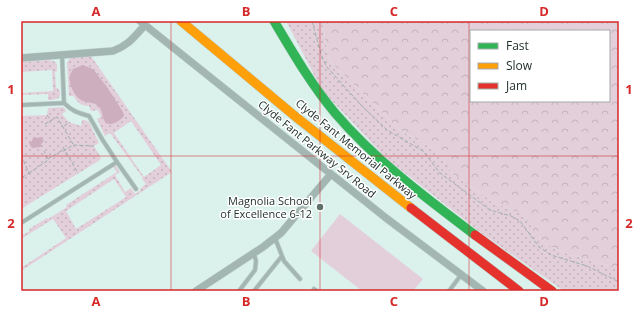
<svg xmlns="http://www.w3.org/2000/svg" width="640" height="312" font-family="'Open Sans',sans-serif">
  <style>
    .grass { fill: url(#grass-dots); fill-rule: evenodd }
    .forest { fill: url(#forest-crowns); fill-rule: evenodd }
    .garden { fill: #e3cfda }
    .water { fill: #cdaebe }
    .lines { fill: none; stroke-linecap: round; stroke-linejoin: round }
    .lane-casing { stroke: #bacdc8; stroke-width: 5 }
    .street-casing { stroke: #bacdc8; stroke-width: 8 }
    .fast-casing { stroke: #bacdc8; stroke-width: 10 }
    .slow-casing { stroke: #bacdc8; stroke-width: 10 }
    .jam-casing { stroke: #bacdc8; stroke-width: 10 }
    .path { stroke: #9eafab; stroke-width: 1; stroke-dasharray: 4 2; stroke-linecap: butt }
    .lane { stroke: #a4b6b2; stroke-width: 3.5 }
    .street { stroke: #a4b6b2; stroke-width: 7 }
    .fast { stroke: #30b455; stroke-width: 9 }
    .slow { stroke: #ff9f0a; stroke-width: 9 }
    .jam { stroke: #e5322d; stroke-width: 9 }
    .grid { fill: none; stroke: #d62828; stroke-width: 1; stroke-opacity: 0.55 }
    .poi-dot { fill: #5f716d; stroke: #fff; stroke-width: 1.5 }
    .labels { text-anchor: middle; stroke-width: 3; stroke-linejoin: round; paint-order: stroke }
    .street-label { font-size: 11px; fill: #1c2c28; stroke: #fff }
    .poi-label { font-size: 11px; fill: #1c2c28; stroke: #fff; text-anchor: end }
    .neatline { fill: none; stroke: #d62828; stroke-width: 1.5 }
    .grid-label { font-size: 13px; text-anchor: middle; font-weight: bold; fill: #d62828 }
  </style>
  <defs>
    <pattern id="grass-dots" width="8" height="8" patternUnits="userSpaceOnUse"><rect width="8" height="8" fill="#e3cfda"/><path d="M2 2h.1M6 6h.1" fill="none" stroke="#c2b2bb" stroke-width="1.8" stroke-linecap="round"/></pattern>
    <pattern id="forest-crowns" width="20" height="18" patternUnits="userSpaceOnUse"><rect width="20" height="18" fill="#e3cfda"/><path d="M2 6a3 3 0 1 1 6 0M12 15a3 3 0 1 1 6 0" fill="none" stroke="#c2b2bb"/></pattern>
  </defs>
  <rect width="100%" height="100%" fill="#dbf2ec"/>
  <!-- grass -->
  <path class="grass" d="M286,21H322L329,60L400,130L434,149L453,174L496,204L522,213L544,243L562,252L619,269V291H564L484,235L387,159L322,90Z
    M91,56L172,172L21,271V268L66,238L53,219L21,239V236L30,231L29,229L47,218L48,219L67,207L66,205L117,172L113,167L114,166H116L120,172L115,175L125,192L131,188L135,194L141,190L140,189L146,184L142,179L143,178L110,133L105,136L104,134L97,119L101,117L98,110L91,111L89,106C82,106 77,103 74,96H69L67,63L70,58ZM131,121L161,165L144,177L114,133ZM114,179L126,197L76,229L66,211Z
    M47,60L54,61L57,64V71L55,72L56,87C60,90 61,93 59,98L52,100H48V94L21,95V93L53,91L52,70L21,72V62Z
    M63,107L65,109L66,111L62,114L69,122L81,126L82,120H85L89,122L99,143L94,146L101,158L100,160L21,209V116L47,115L48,108Z"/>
  <!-- forest -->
  <path class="forest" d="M322,21H619V269L562,252L544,243L522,213L496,204L453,174L434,149L400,130L329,60ZM471,31H609V101H471Z"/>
  <!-- garden -->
  <path class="garden" d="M340,214L423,279L413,291H362L311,251Z"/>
  <!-- water -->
  <path class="water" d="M83,65L93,69L107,87L123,112L124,116C120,121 108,129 104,120C102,115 102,109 98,106C94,102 88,103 83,101C74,97 68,83 70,75C71,73 72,71 73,69Z
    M35,137L37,138L41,137L44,141L41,144V147L32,148L29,143L32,141L33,138Z"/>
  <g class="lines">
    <defs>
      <path id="lane" d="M21,105L64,103
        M117,162L136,189
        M21,223L117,162L102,139L89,116C78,113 72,111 64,103L62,55
        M275,238L284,261L300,279
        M314,289L317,291
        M239,291L255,270L256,261L254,254
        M254,291L282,256
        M449,291L461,275"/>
      <path id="street" d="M140,21L386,218L483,291
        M21,58L113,51C129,45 134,37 145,25
        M196,291L263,247L281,233L331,174"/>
      <path id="fast" d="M274,21C293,53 311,84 335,113C375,160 426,198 475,235"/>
      <path id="slow" d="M181,21L296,117L411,208"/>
      <path id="jam" d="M411,208L519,291
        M475,235L552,291"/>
    </defs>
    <!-- lane casing -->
    <use href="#lane" class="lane-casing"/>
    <!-- street casing -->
    <use href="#street" class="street-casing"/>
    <!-- fast casing -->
    <use href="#fast" class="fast-casing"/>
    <!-- slow casing -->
    <use href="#slow" class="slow-casing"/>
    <!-- jam casing -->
    <use href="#jam" class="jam-casing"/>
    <!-- path -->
    <path class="path" d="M312,21L321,54L326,66L361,105L387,130L423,151L440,173L490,210L511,216L520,221L539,247L551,255L587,266L619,282
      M47,115L51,121
      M45,124L57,117L73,144
      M21,125H22V116
      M64,126L70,122
      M63,147L78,173
      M21,155L29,173L23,177V180
      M48,159L61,151L62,152L73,145L94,146
      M29,173L47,161L48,159L44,151"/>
    <!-- lane -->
    <use href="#lane" class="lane"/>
    <!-- street -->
    <use href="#street" class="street"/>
    <!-- fast -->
    <use href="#fast" class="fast"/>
    <!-- slow -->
    <use href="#slow" class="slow"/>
    <!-- jam -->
    <use href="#jam" class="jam"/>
  </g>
  <!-- grid -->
  <path class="grid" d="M171,21V291M320,21V291M469,21V291M21,156H619"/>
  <!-- markers -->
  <circle class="poi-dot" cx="320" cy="207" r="4"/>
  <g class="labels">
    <!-- street labels -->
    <g class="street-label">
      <text transform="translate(317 149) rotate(39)" y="4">Clyde Fant Parkway Srv Road</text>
      <text transform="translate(356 149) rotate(39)" y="4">Clyde Fant Memorial Parkway</text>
    </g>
    <!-- poi labels -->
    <g class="poi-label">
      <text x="312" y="205">Magnolia School<tspan x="312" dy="13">of Excellence 6-12</tspan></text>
    </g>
  </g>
  <!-- border -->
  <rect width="640" height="312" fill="none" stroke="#ffffff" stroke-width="44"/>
  <!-- legend -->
  <rect x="470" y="30" width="140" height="72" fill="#ffffff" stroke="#a4aba9"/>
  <rect x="478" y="43" width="20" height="6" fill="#30b455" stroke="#a4aba9"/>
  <text x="506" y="50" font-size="12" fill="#1c2c28">Fast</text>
  <rect x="478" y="63" width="20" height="6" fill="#ff9f0a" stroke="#a4aba9"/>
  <text x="506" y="70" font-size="12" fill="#1c2c28">Slow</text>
  <rect x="478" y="83" width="20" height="6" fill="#e5322d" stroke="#a4aba9"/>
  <text x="506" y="90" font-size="12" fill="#1c2c28">Jam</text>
  <rect x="22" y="22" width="596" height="268" class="neatline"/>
  <g class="grid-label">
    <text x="96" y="16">A</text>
    <text x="246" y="16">B</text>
    <text x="394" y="16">C</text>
    <text x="544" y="16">D</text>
    <text x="11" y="94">1</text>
    <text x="629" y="94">1</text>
    <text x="11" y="228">2</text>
    <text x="629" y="228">2</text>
    <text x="96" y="306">A</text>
    <text x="246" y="306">B</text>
    <text x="394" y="306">C</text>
    <text x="544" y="306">D</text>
  </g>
</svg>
